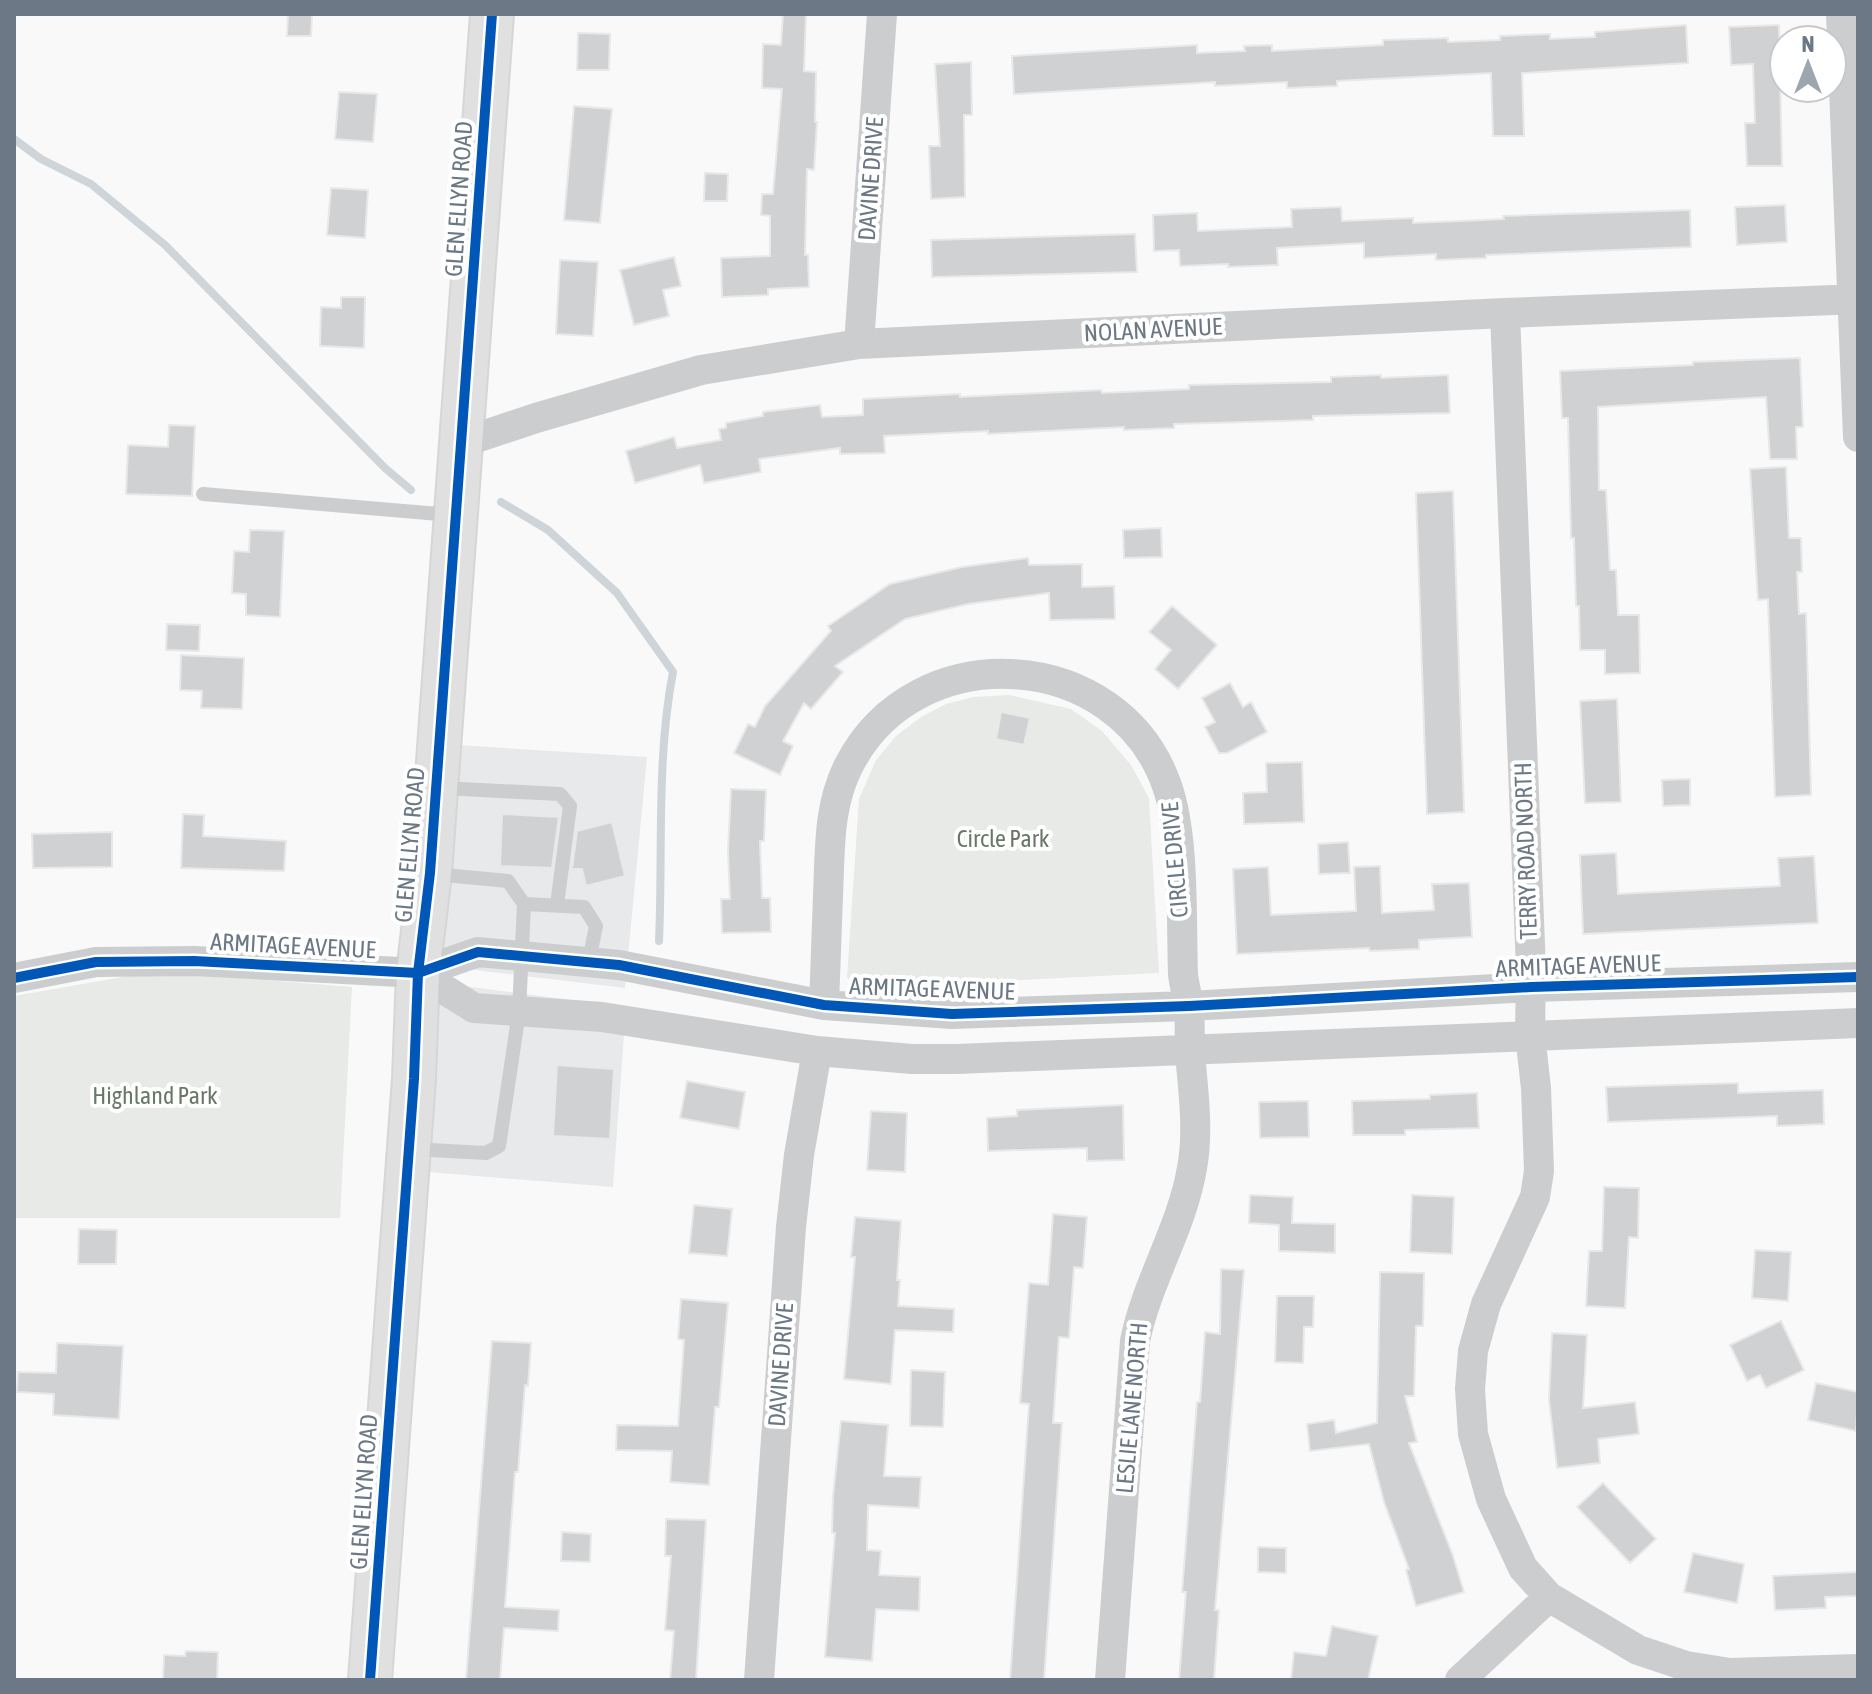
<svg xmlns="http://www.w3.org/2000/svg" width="1872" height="1694" font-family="'Asap Condensed',sans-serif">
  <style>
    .built { fill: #e8e9ea }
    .park { fill: #e8eae7 }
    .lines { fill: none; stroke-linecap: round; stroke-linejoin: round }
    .stream { stroke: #ced4d7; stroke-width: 8 }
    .building { fill: #d0d1d2; stroke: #e8e8e8; stroke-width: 2 }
    .secondary-casing { stroke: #d5d6d6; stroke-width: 46 }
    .lane { stroke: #cccdce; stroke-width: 14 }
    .street { stroke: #cccdce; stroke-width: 30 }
    .secondary { stroke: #e0e0e1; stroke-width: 42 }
    .cycleway-casing { stroke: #fff; stroke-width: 15 }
    .cycleway { stroke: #0057b8; stroke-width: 10 }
    .labels { text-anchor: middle; stroke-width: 8; stroke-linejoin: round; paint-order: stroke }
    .street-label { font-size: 24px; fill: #6c7885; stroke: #fff }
    .park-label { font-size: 24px; fill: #687866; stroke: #fff }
  </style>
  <rect width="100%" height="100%" fill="#f9f9f9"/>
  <!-- built -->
  <path class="built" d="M442,744L647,757L625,988L426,964Z
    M432,982L626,1007L613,1187L416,1171Z"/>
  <!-- park -->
  <path class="park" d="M1009,695L1071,709L1102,731L1131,765L1149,798L1159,973L961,983L847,978L859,799L876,760L896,736L921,717L946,704L973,697Z
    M157,971L352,987L340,1218H14V996Z"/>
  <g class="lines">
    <!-- stream -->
    <path class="stream" d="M14,139L41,159L91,184L165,245L385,468L411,490
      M501,502L548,530L617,593L673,672C656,760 663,853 659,941"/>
  </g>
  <!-- building -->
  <path class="building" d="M288,14H312L311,36H287Z
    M783,14H806L804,71L816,72L815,122H817L814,170L807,169L805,255H808L809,287L768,289V295L722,297L721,258L770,256V216L761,215L762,194H773L782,89L762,88L763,44L781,45Z
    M1686,25L1688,63L1522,73L1524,136H1493L1491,73L1337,81V86L1287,88V82L1215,86V82L1014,94L1012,56L1197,45V53L1245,51L1244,46L1272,45V51L1383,45V40L1448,38V42L1500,40V36L1550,34V39L1595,37V32Z
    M1779,25L1782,166H1747L1745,123H1755L1753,64L1731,65L1729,27Z
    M578,33L610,34L609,70H577Z
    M971,62L972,115H964L965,197L931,199L929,146H940L935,64Z
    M339,92L377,94L373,142L335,139Z
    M574,106L612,109L600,223L564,220Z
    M705,173L728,174L727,201H704Z
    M331,188L368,190L365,238L327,235Z
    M1785,205L1787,242L1737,245L1735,207Z
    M1341,207L1342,221L1413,218V223L1504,219L1503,216L1690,210L1691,247L1486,255V258L1436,260V254L1364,258V243L1277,248L1278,265L1228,267V264L1180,266L1179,250L1154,251L1153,215L1197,213L1198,231L1292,227L1291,209Z
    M1135,234L1137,272L932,277L931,240Z
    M674,257L681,286L663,290L669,316L634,325L620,270Z
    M560,260L598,262L593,336L556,334Z
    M341,297H365L364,348L320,346L321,307L341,308Z
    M1800,358L1803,427H1796L1797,459H1770L1766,397L1598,407L1599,490H1606L1610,570H1616L1618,615H1639L1640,673L1605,674V650H1580L1579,606H1576L1574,538H1571L1568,418H1562L1560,371L1693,365V362Z
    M1381,375V378L1448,375L1450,413L1313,416V420L1174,424V428L1124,430V427L988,434V431L884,436L885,453L840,454V448L759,459L761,472L704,483L700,465L635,483L626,451L674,437L677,448L721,440L719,429L726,428V423L763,416V412L820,405L822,417L863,415V399L960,394V397L1101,390L1102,393L1189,389V385L1331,382V377Z
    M169,425L195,426L192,496L126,494L128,445L168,447Z
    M1786,467L1789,538H1801L1802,572H1797L1799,614L1806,613L1811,795L1775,797L1768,599L1758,600L1750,469Z
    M1453,491L1464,812L1427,814L1416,493Z
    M1161,528L1162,557L1124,558L1123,530Z
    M250,530L284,531L280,617L246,615V594L232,593L234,551L249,552Z
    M1028,558L1029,565L1082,564V587L1114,586L1115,619L1050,620L1049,593L968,604L905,619L835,666L843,672L811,709L804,703L783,741L793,746L780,775L734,753L748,724L755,727L765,706L831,631L828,626L890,584L962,567Z
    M1172,606L1217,645L1178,689L1155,669L1171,650L1149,632Z
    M167,624L200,625L199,651L166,650Z
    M181,655L244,658L242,709L201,708L202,691L180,690Z
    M1230,683L1243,707L1251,702L1267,732L1227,753H1219L1205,727L1215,722L1202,698Z
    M1617,699L1621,802L1585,803L1580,701Z
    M1001,712L1030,718L1024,745L996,739Z
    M1302,762L1304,822L1244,824L1243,793L1267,792L1266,763Z
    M1690,779V805L1663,806L1662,780Z
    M731,789L766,790L764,841H760L762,898H770L771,932L722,933L721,899H730L728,850Z
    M183,814L204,815L203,836L286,841L284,871L181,868Z
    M502,814L559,817L552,868L500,866Z
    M612,822L625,876L586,886L582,869H572L577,831Z
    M112,832V867L33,868L32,834Z
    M1348,842L1350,873L1319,874L1318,844Z
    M1616,853L1618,894L1780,886L1778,858L1814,856L1818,923L1583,934L1580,855Z
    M1380,866L1382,913L1434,910L1432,884L1469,883L1472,937L1419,940V949L1370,951L1369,948L1237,954L1233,869L1268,867L1271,915L1356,911L1354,867Z
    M557,1065L614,1069L610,1139L553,1136Z
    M687,1081L745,1092L739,1129L680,1118Z
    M1738,1083V1093L1823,1090L1824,1124L1777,1126V1116L1608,1122L1606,1087Z
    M1477,1093L1479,1128L1405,1130V1135H1353L1352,1101L1430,1099V1095Z
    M1308,1101L1309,1137L1260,1138L1259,1102Z
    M1123,1105L1124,1160L1087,1161V1148L988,1151L987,1118L1017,1116V1110Z
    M871,1111L907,1113L905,1172L867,1170Z
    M1604,1187L1639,1188L1638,1238L1629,1237L1625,1308L1586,1306L1589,1251H1602Z
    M1250,1195L1293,1197L1292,1223L1335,1224V1253L1279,1251V1225L1249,1223Z
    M1412,1195L1454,1197L1452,1254L1410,1252Z
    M694,1205L732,1209L727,1256L689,1253Z
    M1053,1214L1087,1217L1083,1268L1074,1267L1069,1338L1059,1337L1053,1423H1062L1044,1680H1010L1029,1404L1020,1403L1029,1283L1048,1285Z
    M855,1217L901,1221L897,1280H900L898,1306L954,1309L953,1332L895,1330L891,1384L844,1379L855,1257H851Z
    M79,1229L117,1230L116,1264H78Z
    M1755,1250L1791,1252L1788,1301L1752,1298Z
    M1221,1269L1244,1270L1215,1610H1219L1214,1680H1179L1186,1592H1182L1197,1402H1200L1205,1332L1220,1334Z
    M1380,1272L1424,1273L1423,1326H1416L1414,1396H1405L1417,1442L1409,1443L1453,1556L1464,1592L1416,1606L1406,1570L1409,1569L1384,1502L1369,1444L1310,1451L1307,1424L1334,1420L1336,1433L1377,1423Z
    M1277,1296H1314L1313,1327H1304L1303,1363L1275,1362Z
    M681,1299L728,1303L719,1407H715L709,1485L670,1482L672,1451L616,1450L617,1425L678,1426L684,1340L678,1339Z
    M1781,1321L1804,1370L1766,1388L1760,1375L1747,1381L1730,1345Z
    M1552,1333L1587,1335L1583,1408L1635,1402L1639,1434L1598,1439L1600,1463L1557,1468L1549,1400Z
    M492,1341L531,1343L528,1386L525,1385L518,1472H515L505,1607L559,1610L558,1631L504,1628L500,1680H466Z
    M57,1343L123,1346L119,1419L53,1415L54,1394L17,1392L18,1372L56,1373Z
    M911,1370L945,1372L943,1427L910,1426Z
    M1816,1383L1858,1392L1856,1431L1808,1420Z
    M841,1421L888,1425L884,1476L921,1477L919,1508L868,1505L867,1550L881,1551L879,1575L920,1577L919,1611L876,1609L872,1661L825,1657L835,1533H832L833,1496Z
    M1603,1483L1656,1539L1630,1563L1577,1507Z
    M666,1519L706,1520L696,1680H670L674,1631L665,1630L671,1556H665Z
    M562,1532L591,1534L590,1562L561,1561Z
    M1258,1547L1286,1548V1573L1258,1572Z
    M1693,1553L1744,1564L1737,1603L1684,1592Z
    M1858,1572V1596L1825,1597L1826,1608L1775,1610L1773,1576Z
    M1332,1626L1378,1636L1368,1680H1291L1294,1652L1326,1656Z
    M186,1651L218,1652L217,1680H163L164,1655L185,1656Z"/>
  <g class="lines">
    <defs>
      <path id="secondary" d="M370,1680L414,1079L418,973L430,873L492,14"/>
    </defs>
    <!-- secondary casing -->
    <use href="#secondary" class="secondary-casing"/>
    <!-- lane -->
    <path class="lane" d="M203,494L451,515
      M441,788L560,794L570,806L557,905
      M524,904L584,907L596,926L589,961
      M411,1149L486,1153L499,1146L519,1012L524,904L508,881L434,874"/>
    <!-- street -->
    <path class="street" d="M1841,14L1858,437
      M1505,313L1531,970L1530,1035L1536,1088L1539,1171L1535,1197L1486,1304L1473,1351L1470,1389L1473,1434L1491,1499L1523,1568L1549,1597L1638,1650L1686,1666L1730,1673L1858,1669
      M859,344L882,14
      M461,443L536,418L701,370L859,344L1505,313L1858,299
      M418,973L474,1008L602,1017L817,1051L912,1059H957L1858,1023
      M14,978L96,962L194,961L418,973L478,952L619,965L824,1005L952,1014L1189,1006L1531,987L1858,977
      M824,1005C825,969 827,932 828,896C830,851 828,805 849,765C916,634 1119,647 1167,786C1185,837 1181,919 1183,974C1184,984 1187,994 1188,1004C1191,1020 1189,1037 1190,1053C1193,1090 1199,1131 1192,1168C1182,1228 1147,1281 1135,1341L1110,1680
      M759,1680L791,1227L799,1155L817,1051
      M1460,1680L1549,1597"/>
    <!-- secondary -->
    <use href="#secondary" class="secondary"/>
    <defs>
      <path id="cycleway" d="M14,978L96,962L194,961L418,973L478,952L619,965L824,1005L952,1014L1189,1006L1531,987L1858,977
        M370,1680L414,1079L418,973L430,873L492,14"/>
    </defs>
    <!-- cycleway casing -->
    <use href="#cycleway" class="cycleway-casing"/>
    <!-- cycleway -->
    <use href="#cycleway" class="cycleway"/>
  </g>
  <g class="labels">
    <!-- street labels -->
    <g class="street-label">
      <text transform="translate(871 179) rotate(-86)" y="8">DAVINE DRIVE</text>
      <text transform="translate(459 199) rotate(-86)" y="8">GLEN ELLYN ROAD</text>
      <text transform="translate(1153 330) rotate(-3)" y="8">NOLAN AVENUE</text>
      <text transform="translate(410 845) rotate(-85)" y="8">GLEN ELLYN ROAD</text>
      <text transform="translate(1526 851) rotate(-92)" y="8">TERRY ROAD NORTH</text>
      <text transform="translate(1175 860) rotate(-95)" y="8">CIRCLE DRIVE</text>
      <text transform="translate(293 946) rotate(3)" y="8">ARMITAGE AVENUE</text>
      <text transform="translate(1578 966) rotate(-2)" y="8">ARMITAGE AVENUE</text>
      <text transform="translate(932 989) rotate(2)" y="8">ARMITAGE AVENUE</text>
      <text transform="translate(781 1365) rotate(-86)" y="8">DAVINE DRIVE</text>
      <text transform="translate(1132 1408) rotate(-85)" y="8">LESLIE LANE NORTH</text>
      <text transform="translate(364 1492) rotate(-86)" y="8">GLEN ELLYN ROAD</text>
    </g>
    <!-- park labels -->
    <g class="park-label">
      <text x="1003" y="847">Circle Park</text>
      <text x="155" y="1104">Highland Park</text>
    </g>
  </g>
  <!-- border -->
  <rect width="1872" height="1694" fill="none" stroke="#6c7885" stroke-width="32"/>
  <!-- north arrow -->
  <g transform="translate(1808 64)"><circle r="38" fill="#ffffff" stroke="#c4c9ce" stroke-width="2"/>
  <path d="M0-6L14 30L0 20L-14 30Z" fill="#9da5ae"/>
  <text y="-12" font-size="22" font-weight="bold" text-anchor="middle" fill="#6c7885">N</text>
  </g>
</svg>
